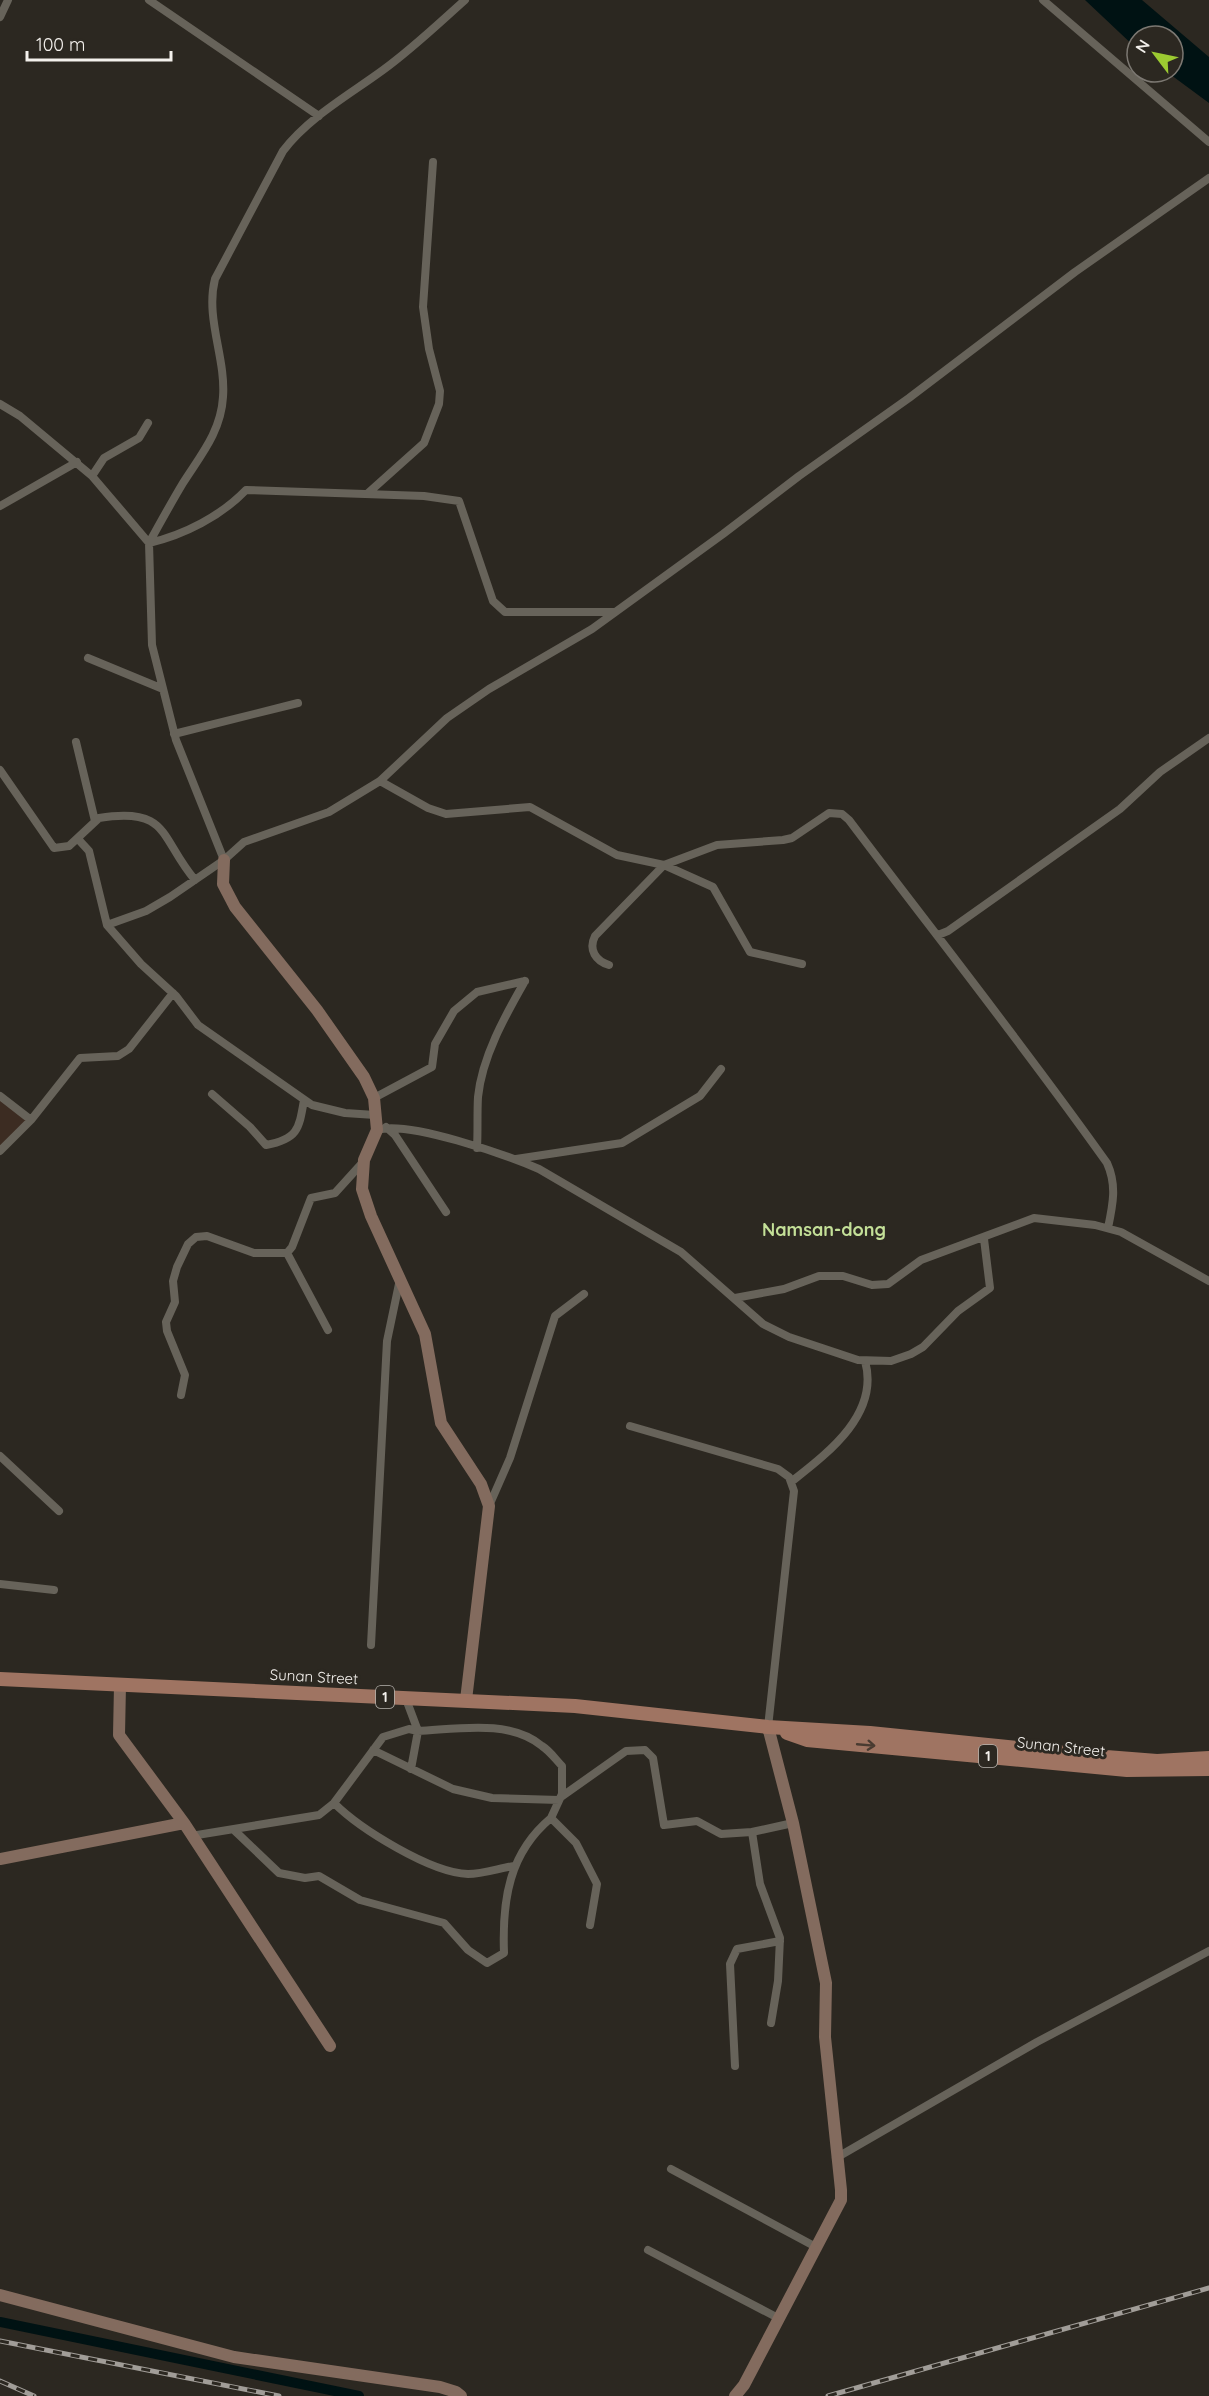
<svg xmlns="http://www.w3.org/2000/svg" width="1209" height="2396" font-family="Quicksand,sans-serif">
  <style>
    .education { fill: #3c2c22 }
    .water { fill: #001213 }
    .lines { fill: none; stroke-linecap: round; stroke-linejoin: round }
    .canal { stroke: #001213; stroke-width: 10 }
    .street { stroke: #67635a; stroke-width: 8 }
    .secondary { stroke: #836b5e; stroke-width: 12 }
    .primary { stroke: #9f7462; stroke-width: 14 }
    .rail-casing { stroke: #a19d98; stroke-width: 5 }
    .rail { stroke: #2c2821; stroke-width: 3; stroke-dasharray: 9; stroke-linecap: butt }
    .oneway { stroke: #493b31 }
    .labels { text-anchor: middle; stroke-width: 6; stroke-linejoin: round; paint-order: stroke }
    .shield { fill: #2c2821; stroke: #b7b4af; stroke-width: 1.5 }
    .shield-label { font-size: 14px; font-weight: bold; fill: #f3f0ec }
    .street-label { font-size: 15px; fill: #f3f0ec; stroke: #2c2821 }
    .quarter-label { font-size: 18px; font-weight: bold; fill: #c4e098; stroke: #2c2821 }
  </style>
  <rect width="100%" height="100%" fill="#2c2821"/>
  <!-- education -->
  <path class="education" d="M0,1096L31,1120L0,1151Z"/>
  <!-- water -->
  <path class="water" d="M1085,0H1142L1209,57V103L1167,72H1173V36H1137V49Z"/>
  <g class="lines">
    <!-- canal -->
    <path class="canal" d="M0,2322L359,2396"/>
    <!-- street -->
    <path class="street" d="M149,0L319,116
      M1043,0L1209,142
      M0,17L8,0
      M0,404L20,416L92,476L149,543L152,645L176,740L224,860
      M92,476L104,458L139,438L148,423
      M367,494L424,443L439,404L440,391L429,349L423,307L433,162
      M0,506L77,462
      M149,543C160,523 171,503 183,483C200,456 221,432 223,397C226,358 205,318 215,279L283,151C309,117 349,95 383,70C412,49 438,24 465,0
      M149,543C184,535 221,516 246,490L424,496L459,501L493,601L505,612H614
      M88,658L163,689
      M174,734L298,703
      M76,742L95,821
      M0,770L54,848L69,846L99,818C170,807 159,837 195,880
      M380,781L428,808L446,814L530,807L617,855L664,865L713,887L750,952L802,964
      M78,839L89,851L107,925L141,964L176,996L198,1025L312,1105L345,1113L375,1115
      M107,925L146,911L170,897L224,860L244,842L329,812L380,781L447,718L489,689L592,629L723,534L799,476L909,398L1075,272L1209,178
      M938,935L948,931L1120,809L1160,772L1209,738
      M609,965C596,961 588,950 595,936L664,865L717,845L783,840L792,838L829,813L842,814L849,820C935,934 1024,1046 1107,1163C1117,1185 1113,1204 1108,1228
      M212,1094L250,1127L266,1145C298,1139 299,1129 304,1100
      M0,1096L31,1120L80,1058L118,1056L129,1049L173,993
      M374,1098L432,1067L435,1044L454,1011L477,992L525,981
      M386,1127L395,1135L446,1212
      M377,1130C408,1120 506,1155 539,1169L681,1252L763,1324L789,1337L858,1360L891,1361L911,1354L923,1347L958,1311L990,1288L984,1239
      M477,1148C478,1131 477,1114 478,1097C482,1057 505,1016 525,981
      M0,1151L31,1120
      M516,1159L622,1143L700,1096L721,1069
      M287,1253L328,1330
      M735,1298L784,1289L819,1276H843L872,1285L888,1284L921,1260L1034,1218L1095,1225L1121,1232L1209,1281
      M181,1395L185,1375L167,1331L166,1322L175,1302L173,1281L177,1267L188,1244L196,1237L207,1236L254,1253H287L292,1247L311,1198L335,1193L364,1161
      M630,1426L778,1469L789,1477L794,1491L768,1727
      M0,1456L59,1511
      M791,1482C828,1453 880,1414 865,1361
      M489,1506L510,1458L555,1316L584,1294
      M0,1584L54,1590
      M371,1645L387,1341L400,1279
      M406,1699L418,1731L411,1769
      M373,1750L453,1789L492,1798L559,1800
      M561,1797L626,1751L645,1750L653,1758L664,1825L697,1821L721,1834L752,1832
      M334,1803C360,1829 431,1873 468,1874C483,1874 500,1868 514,1866
      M234,1830L279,1873L305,1878L319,1876L360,1900L444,1923L468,1950L487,1963L504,1953C502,1900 509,1853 551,1818L576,1843L597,1884L590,1925
      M191,1836L319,1815L334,1803L383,1737L409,1729L418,1731C458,1729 509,1719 542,1746C550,1751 556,1760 562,1766V1794L551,1818
      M771,2023L778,1981L780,1938L760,1884L752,1832L793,1823
      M735,2066L730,1964L737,1949L780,1941
      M836,2158L1037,2042L1209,1951
      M671,2169L816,2247
      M648,2250L780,2319"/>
    <!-- secondary -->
    <path class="secondary" d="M224,860L223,884L235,907L317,1010L364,1077L374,1098L377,1130L364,1160L362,1189L371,1216L425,1334L441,1423L481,1484L489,1506L466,1700
      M120,1685L119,1735L184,1823L330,2046
      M0,1859L184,1823
      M0,2295L234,2357L440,2387L456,2392L461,2396
      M735,2396L744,2385L841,2200V2190L825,2037L826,1983L793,1823L768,1727"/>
    <!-- primary -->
    <path class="primary" d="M0,1679L575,1706L768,1727L870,1733L1106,1757L1157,1761L1209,1758
      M787,1733L807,1740L1127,1770L1209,1769"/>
    <defs>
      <path id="rail" d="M0,2341L279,2396
        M0,2381L34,2396
        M828,2396L1209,2288"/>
    </defs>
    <!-- rail casing -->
    <use href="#rail" class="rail-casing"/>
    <!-- rail -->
    <use href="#rail" class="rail"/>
  </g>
  <!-- one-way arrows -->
  <defs><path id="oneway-shaft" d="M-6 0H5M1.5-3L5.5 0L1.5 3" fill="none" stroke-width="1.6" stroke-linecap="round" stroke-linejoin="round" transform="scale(1.5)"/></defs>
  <use class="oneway" href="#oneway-shaft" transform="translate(866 1745) rotate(5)"/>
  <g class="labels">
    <!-- shield labels -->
    <g class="shield">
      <rect x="376" y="1686" width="18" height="22" rx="4.5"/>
      <rect x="979" y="1745" width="18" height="22" rx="4.5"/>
    </g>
    <g class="shield-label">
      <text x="385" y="1702">1</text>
      <text x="988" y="1761">1</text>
    </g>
    <!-- street labels -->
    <g class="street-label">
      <text transform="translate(314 1677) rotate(3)" y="5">Sunan Street</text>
      <text transform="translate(1061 1747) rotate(6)" y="5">Sunan Street</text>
    </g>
    <!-- quarter labels -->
    <g class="quarter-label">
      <text x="824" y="1236">Namsan-dong</text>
    </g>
  </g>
  <!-- north arrow -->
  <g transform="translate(1155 54) rotate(302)"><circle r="28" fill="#2c2821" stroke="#7c7872" stroke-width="1.5"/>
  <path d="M0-4.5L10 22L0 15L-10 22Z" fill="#9cca31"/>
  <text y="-9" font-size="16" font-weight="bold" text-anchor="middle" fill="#f3f0ec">N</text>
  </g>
  <!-- scale -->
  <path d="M27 51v9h144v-9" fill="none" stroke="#f3f0ec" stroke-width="3"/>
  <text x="36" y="51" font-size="18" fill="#f3f0ec" stroke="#2c2821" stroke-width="4.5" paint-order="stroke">100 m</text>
</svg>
